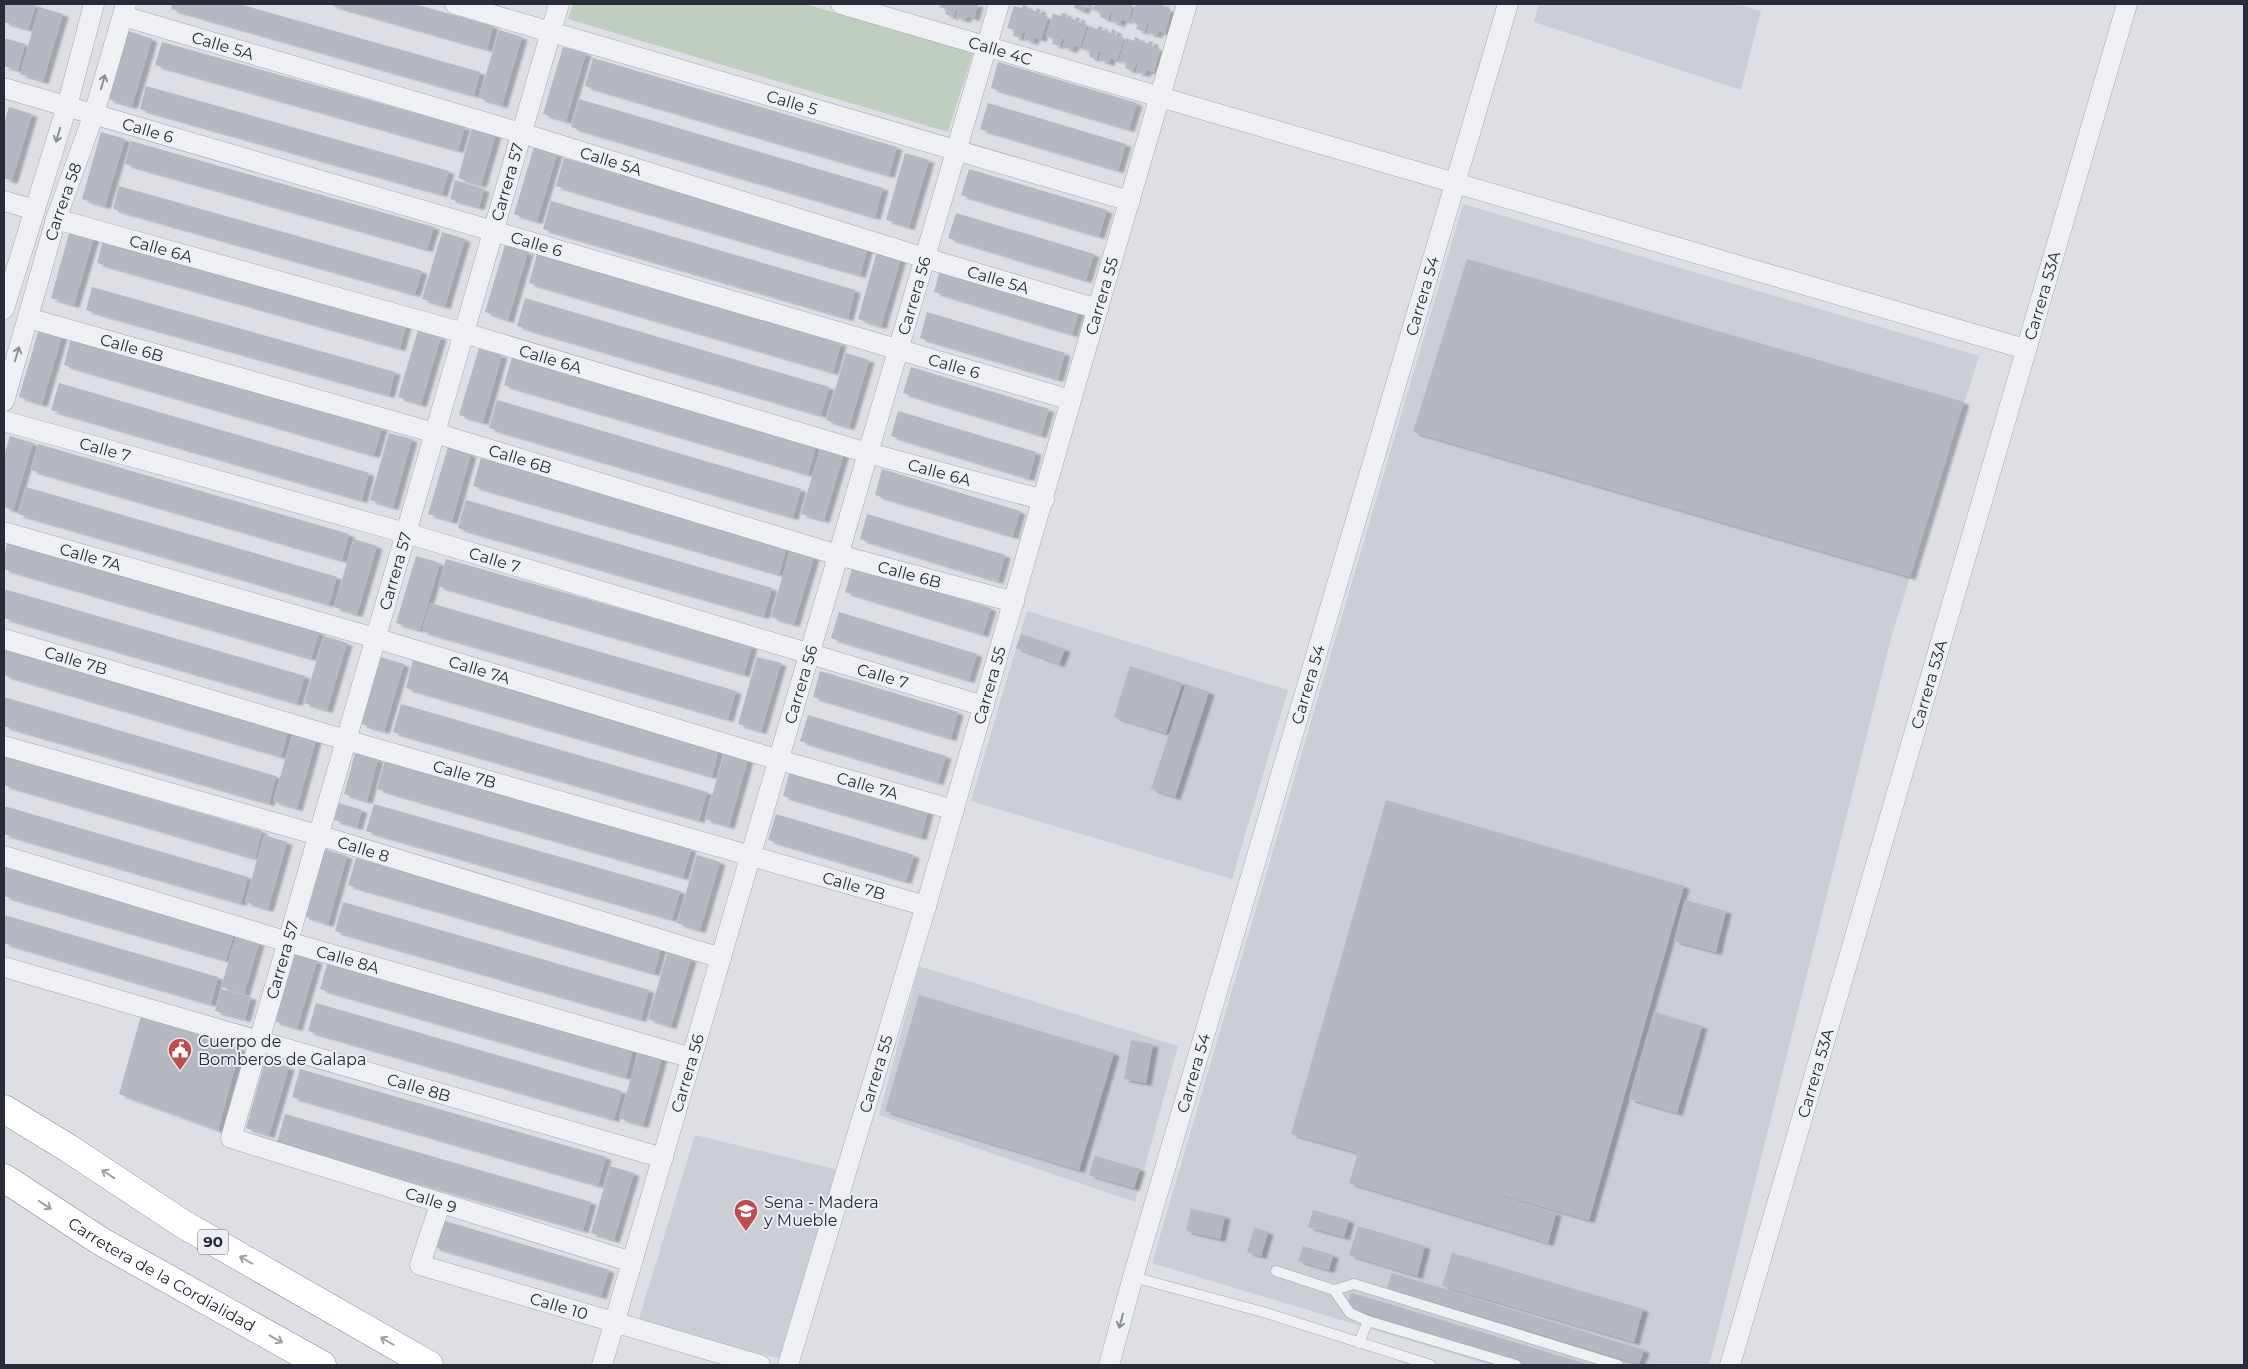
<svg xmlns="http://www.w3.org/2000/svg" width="2248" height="1369" font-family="Montserrat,sans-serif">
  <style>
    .built { fill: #cbced5 }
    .green { fill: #c0cebf }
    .building { fill: #b5b8c1; filter: url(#shadow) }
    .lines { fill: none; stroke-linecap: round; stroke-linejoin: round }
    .service-casing { stroke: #a3a6ae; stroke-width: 11 }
    .minor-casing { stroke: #a3a6ae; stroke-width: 21 }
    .trunk-casing { stroke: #868b9a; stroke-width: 29 }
    .service { stroke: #eff0f4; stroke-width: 10 }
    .minor { stroke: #eff0f4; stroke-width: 20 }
    .trunk { stroke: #fff; stroke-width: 28 }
    .oneway { stroke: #8c8e96 }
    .oneway2 { stroke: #9ea0a6 }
    .labels { text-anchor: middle; stroke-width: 4; stroke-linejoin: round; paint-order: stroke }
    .shield { fill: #eceef3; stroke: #636671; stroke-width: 1 }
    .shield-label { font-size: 15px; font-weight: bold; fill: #282c39 }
    .street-label { font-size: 16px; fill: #282c39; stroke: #eceef3 }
    .poi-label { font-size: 16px; fill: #282c39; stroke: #eceef3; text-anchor: start }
  </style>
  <defs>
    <filter id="shadow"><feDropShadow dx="5.5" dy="3" stdDeviation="1" flood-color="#0004"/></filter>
  </defs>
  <rect width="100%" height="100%" fill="#dddfe5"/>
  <!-- built -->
  <path class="built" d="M1539,4H1737L1761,11L1741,90L1534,22Z
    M1463,204L1979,356L1891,638L1709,1365H1490L1152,1263Z
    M1027,611L1288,690L1232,879L971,801Z
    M919,966L1178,1046L1135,1202L879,1115Z
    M695,1135L847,1172L785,1360L638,1322Z"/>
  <!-- green -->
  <path class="green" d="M573,4H805L973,53L948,132L568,19Z"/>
  <!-- building -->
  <path class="building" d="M4,4H36L28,29L4,22Z
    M172,4H239L480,72L474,95L171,9Z
    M328,4H414L493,26L487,49Z
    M940,4H978L974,18L967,16L965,20L956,17L958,10L956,9L953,17L945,14L947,9L939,7Z
    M1075,4H1093L1092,8L1085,6L1084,11L1074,8Z
    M1095,4H1133L1128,21L1121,19L1120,24L1110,21L1113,13L1110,12L1108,20L1100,17L1101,12L1093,10Z
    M1136,4H1164L1163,8L1171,10L1165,33L1158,31L1157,35L1147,33L1149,24H1147L1144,32L1136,29L1138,24L1130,21Z
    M1023,5L1027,6V9L1036,11L1037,8L1041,10L1039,14L1048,17L1041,39L1034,37L1033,42L1024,39L1026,31L1023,30L1021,38L1013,36L1015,30L1007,28L1014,6L1022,8Z
    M39,7L63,14L43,81L20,74Z
    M1062,13L1067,14L1066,17L1075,20L1076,17L1080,18L1079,22L1087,25L1080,47L1074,45L1072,50L1063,47L1065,39L1062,38L1060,46L1052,44L1054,39L1046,36L1053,14L1061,16Z
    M1089,26L1097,29L1099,26L1103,27L1102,30L1111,33L1112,29L1116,31L1115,35L1124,38L1117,60L1110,58L1109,63L1099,60L1102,52L1099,51L1096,59L1089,57L1090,51L1082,49Z
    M499,30L522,37L502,105L479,98Z
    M128,31L152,39L132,106L108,99Z
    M1135,37L1140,39L1139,41L1148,44L1149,41L1153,42L1152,47L1160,49L1154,72L1147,70L1145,74L1136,72L1138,64L1136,63L1133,71L1125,68L1127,63L1119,61L1126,38L1134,41Z
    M4,38L25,44L18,70L4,66Z
    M162,42L465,127L458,150L155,65Z
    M563,47L586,53L566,121L543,114Z
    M593,58L897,147L889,175L585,86Z
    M998,62L1137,103L1129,129L991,88Z
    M146,86L449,171L442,194L140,109Z
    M579,99L883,188L875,217L571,127Z
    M988,103L1126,144L1118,170L980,129Z
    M9,107L32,114L12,181L4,178V124Z
    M472,128L496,134L481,185L458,178Z
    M101,132L125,139L105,206L82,199Z
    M131,141L434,227L427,249L125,164Z
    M534,147L557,154L537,221L514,214Z
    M905,153L929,160L909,227L886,220Z
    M564,158L868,247L860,275L556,186Z
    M969,169L1107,210L1099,236L961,195Z
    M455,180L484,189L479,207L450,199Z
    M119,186L422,271L415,294L113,209Z
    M551,201L855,290L848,318L543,229Z
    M956,213L1094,254L1086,280L948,238Z
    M70,230L94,237L74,305L51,298Z
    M442,232L465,239L445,306L422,299Z
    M103,240L406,325L400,348L97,263Z
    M505,245L528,252L508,320L485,312Z
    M877,251L901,258L881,326L858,319Z
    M537,254L841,343L833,372L529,283Z
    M1467,259L1964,402L1910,577L1413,432Z
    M941,266L1080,308L1072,334L934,292Z
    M92,287L395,372L389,395L86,310Z
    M525,298L829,387L821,415L517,326Z
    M927,312L1065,353L1058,379L920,338Z
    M39,329L62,336L42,404L19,397Z
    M418,330L441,337L421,404L398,397Z
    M71,338L382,428L374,455L64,365Z
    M479,348L502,355L483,422L459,415Z
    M846,353L869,360L849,427L826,420Z
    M512,357L816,446L808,474L504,385Z
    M911,367L1049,409L1041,435L903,393Z
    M59,383L369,473L362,500L51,410Z
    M497,400L801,489L793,517L489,428Z
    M898,411L1036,452L1029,478L891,436Z
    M389,433L412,439L393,507L370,500Z
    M10,436L33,443L13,510L4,507V456Z
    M38,444L349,534L342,560L31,470Z
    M821,446L844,453L824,520L801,514Z
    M448,447L471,454L452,521L428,514Z
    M481,458L787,546L779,574L473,486Z
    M882,469L1020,511L1013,536L875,495Z
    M26,487L337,577L329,604L18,514Z
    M466,500L772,588L764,616L458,528Z
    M867,514L1005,555L998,581L860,539Z
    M354,539L377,546L357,614L334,607Z
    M8,542L319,632L311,658L4,569V556Z
    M790,550L814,557L794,624L771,617Z
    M416,556L440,563L420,630L396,623Z
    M446,559L752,646L744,674L438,586Z
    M853,566L991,608L983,634L845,592Z
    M4,589L305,676L297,703L4,618Z
    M430,603L736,691L728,719L422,631Z
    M839,612L977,654L969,680L831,638Z
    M1021,634L1065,649L1059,664L1016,648Z
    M324,636L347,643L327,710L304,703Z
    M4,647L289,729L281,756L4,675Z
    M380,657L404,664L384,731L361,724Z
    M757,657L781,663L761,731L738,724Z
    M413,660L719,748L712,776L406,688Z
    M1130,666L1182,683L1166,733L1114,717Z
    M820,671L958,712L951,738L813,697Z
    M1186,684L1209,692L1175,797L1151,789Z
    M4,697L276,776L269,803L4,726Z
    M401,704L707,792L699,820L393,732Z
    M808,715L946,756L938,782L800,741Z
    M293,733L316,740L297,808L273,801Z
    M725,752L748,759L729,826L705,819Z
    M355,753L378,759L367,801L344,794Z
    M4,756L262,831L255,858L4,785Z
    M385,761L691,849L683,877L377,789Z
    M790,770L928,811L921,837L783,796Z
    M1386,800L1684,886L1589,1220L1442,1178L1556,1213L1548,1243L1349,1183L1358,1153L1291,1134Z
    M339,803L362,810L357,827L334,820Z
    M374,804L680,891L672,919L366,831Z
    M4,806L248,877L241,903L4,834Z
    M776,814L914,855L906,881L768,840Z
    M264,835L287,842L268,909L245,902Z
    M324,849L347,856L328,924L304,916Z
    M697,855L720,862L700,930L677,923Z
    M356,858L662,945L654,973L348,885Z
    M4,867L234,933L226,960L4,896Z
    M1685,900L1726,911L1716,952L1674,941Z
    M343,902L649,990L641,1019L335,931Z
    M4,915L218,977L211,1004L4,943Z
    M236,936L259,943L244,994L221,987Z
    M668,951L691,959L671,1026L648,1019Z
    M294,954L317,961L297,1028L274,1021Z
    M328,961L633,1049L626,1077L320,989Z
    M221,989L251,997L245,1019L215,1011Z
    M919,995L1114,1053L1079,1170L885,1111Z
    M316,1003L622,1091L614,1119L308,1031Z
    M1654,1012L1702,1026L1677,1113L1629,1099Z
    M141,1016L240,1048L218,1130L119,1094Z
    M1131,1040L1153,1044L1146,1083L1124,1079Z
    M639,1051L662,1057L643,1125L619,1118Z
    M265,1061L289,1067L269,1135L246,1128Z
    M300,1069L606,1157L598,1185L292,1097Z
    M285,1114L591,1202L583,1230L277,1142Z
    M1095,1156L1140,1169L1134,1188L1089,1175Z
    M610,1166L634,1173L614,1240L591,1233Z
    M1191,1209L1225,1216L1220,1239L1186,1231Z
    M1313,1210L1349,1220L1344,1237L1308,1227Z
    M442,1220L609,1270L601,1296L434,1247Z
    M1358,1226L1425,1246L1417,1276L1349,1255Z
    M1254,1227L1268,1232L1261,1256L1247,1252Z
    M1303,1246L1333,1255L1329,1270L1298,1261Z
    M1452,1253L1643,1309L1634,1342L1442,1286Z
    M1392,1273L1644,1350L1639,1364L1387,1288Z
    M1351,1293L1386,1303L1382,1317L1347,1307Z
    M1386,1303L1589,1365H1532L1382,1320Z"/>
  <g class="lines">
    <defs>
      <path id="service" d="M1276,1271L1334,1290L1354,1284L1618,1365
        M1133,1277L1263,1312L1431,1365
        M1334,1290L1350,1313L1368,1321
        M1359,1343L1368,1321L1516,1365"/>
      <g id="minor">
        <path id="s1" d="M455,4L1130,201"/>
        <path id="s2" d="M559,4L231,1138L632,1262"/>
        <path id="s3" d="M841,4L2025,349"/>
        <path id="s4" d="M123,16L521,133L925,258L1098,309"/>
        <path id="s5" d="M4,88L1071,400"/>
        <path d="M4,201L35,210"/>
        <path id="s6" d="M56,219L464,333L868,453L1044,500"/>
        <path d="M4,309L67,106L94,4"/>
        <path id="s7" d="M28,318L435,433L838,555L1014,602"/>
        <path id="s8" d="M4,401L56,219L94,114L126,4"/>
        <path id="s9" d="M4,421L406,533L984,706"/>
        <path id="s10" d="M4,532L375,638L779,760L954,810"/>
        <path id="s11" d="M4,639L346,740L926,906"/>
        <path id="s12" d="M4,746L318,835L721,958"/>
        <path id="s13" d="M4,856L288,942L692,1058"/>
        <path id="s14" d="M4,967L663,1158"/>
        <path id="s15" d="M440,1204L420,1265L760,1365"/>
        <path id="s16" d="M602,1365L999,4"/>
        <path id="s17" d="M788,1365L926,906L1071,400L1187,4"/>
        <path id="s18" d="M1109,1365L1133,1277L1508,4"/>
        <path id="s19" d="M1730,1365L2127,4"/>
      </g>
      <g id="trunk">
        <path d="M4,1109L68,1148L183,1224L429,1365"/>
        <path id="s20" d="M4,1178L102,1242L322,1365"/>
      </g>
    </defs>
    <!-- service casing -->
    <use href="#service" class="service-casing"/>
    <!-- minor casing -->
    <use href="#minor" class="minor-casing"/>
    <!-- trunk casing -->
    <use href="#trunk" class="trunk-casing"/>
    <!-- service -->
    <use href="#service" class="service"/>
    <!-- minor -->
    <use href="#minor" class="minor"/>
    <!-- trunk -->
    <use href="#trunk" class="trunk"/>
  </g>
  <!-- one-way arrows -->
  <defs><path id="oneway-shaft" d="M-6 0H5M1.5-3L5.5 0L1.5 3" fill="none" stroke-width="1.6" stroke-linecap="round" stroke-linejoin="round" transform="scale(1.25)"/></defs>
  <g class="oneway">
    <use href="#oneway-shaft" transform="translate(103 82) rotate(-74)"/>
    <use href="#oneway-shaft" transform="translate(58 135) rotate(107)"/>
    <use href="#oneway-shaft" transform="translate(17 354) rotate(-74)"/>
    <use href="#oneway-shaft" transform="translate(1121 1321) rotate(105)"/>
  </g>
  <g class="oneway2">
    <use href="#oneway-shaft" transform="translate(108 1174) rotate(-146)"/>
    <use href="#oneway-shaft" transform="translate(45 1205) rotate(33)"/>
    <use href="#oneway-shaft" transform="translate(246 1260) rotate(-150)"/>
    <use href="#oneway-shaft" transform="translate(276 1339) rotate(29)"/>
    <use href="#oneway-shaft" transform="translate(387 1341) rotate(-150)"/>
  </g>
  <!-- icons -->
  <defs>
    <symbol id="civic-pin" viewBox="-11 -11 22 30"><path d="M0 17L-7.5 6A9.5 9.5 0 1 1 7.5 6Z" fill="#bd4e50" stroke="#eceef3"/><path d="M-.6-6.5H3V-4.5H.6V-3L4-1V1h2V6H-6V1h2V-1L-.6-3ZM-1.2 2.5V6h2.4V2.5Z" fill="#fff"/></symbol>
    <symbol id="university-pin" viewBox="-11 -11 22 30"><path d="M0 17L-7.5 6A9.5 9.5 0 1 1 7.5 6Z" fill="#bd4e50" stroke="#eceef3"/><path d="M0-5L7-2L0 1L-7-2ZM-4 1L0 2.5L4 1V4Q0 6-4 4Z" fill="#fff"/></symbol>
  </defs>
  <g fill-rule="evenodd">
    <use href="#civic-pin" x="166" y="1036" width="28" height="38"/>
    <use href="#university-pin" x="732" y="1197" width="28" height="38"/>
  </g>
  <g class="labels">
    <!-- shield labels -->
    <rect class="shield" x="198" y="1229.5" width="30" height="25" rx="4"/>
    <g class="shield-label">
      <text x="213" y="1247">90</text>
    </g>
    <!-- street labels -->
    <g class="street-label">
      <text dy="6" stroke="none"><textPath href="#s4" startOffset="104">Calle 5A</textPath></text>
      <text dy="6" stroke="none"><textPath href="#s3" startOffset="166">Calle 4C</textPath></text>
      <text dy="6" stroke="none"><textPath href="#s1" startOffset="351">Calle 5</textPath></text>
      <text dy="6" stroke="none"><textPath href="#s5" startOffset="150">Calle 6</textPath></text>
      <text dy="6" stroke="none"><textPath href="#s4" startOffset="509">Calle 5A</textPath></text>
      <text transform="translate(507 182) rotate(-74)" y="6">Carrera 57</text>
      <text dy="6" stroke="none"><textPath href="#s8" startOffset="208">Carrera 58</textPath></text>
      <text dy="6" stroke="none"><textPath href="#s5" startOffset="555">Calle 6</textPath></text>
      <text dy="6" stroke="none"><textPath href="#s6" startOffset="109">Calle 6A</textPath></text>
      <text dy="6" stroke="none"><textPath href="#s4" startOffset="914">Calle 5A</textPath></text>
      <text dy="6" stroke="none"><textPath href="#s19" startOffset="1114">Carrera 53A</textPath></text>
      <text dy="6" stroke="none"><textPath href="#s16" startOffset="1114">Carrera 56</textPath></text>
      <text dy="6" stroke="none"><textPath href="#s17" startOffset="1114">Carrera 55</textPath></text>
      <text dy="6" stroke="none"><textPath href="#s18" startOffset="1114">Carrera 54</textPath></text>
      <text dy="6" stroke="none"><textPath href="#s7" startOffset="108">Calle 6B</textPath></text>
      <text dy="6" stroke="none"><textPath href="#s6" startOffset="514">Calle 6A</textPath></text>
      <text dy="6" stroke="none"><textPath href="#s5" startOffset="990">Calle 6</textPath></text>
      <text dy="6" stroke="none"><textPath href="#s9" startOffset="105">Calle 7</textPath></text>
      <text dy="6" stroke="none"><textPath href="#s7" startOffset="512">Calle 6B</textPath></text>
      <text dy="6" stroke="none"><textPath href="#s6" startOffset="919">Calle 6A</textPath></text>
      <text dy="6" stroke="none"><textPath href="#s10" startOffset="90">Calle 7A</textPath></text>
      <text dy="6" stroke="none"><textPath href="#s9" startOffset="510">Calle 7</textPath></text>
      <text transform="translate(395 571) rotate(-74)" y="6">Carrera 57</text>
      <text dy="6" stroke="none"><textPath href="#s7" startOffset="918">Calle 6B</textPath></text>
      <text dy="6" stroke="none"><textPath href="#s11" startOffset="75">Calle 7B</textPath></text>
      <text dy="6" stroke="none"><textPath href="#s10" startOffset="495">Calle 7A</textPath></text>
      <text dy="6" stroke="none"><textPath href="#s9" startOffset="915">Calle 7</textPath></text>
      <text dy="6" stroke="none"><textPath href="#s16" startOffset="709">Carrera 56</textPath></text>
      <text dy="6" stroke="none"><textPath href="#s18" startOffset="709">Carrera 54</textPath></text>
      <text dy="6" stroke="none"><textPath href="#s19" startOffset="709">Carrera 53A</textPath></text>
      <text dy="6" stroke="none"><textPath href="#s17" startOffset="709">Carrera 55</textPath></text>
      <text dy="6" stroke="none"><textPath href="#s11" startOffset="480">Calle 7B</textPath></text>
      <text dy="6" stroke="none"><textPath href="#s10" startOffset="900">Calle 7A</textPath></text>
      <text dy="6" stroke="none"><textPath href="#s12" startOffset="374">Calle 8</textPath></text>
      <text dy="6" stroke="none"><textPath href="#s11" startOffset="885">Calle 7B</textPath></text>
      <text dy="6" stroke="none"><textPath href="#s13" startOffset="359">Calle 8A</textPath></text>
      <text transform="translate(282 960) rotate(-74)" y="6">Carrera 57</text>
      <text dy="6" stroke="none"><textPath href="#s16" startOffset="304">Carrera 56</textPath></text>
      <text dy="6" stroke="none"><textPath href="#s18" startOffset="304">Carrera 54</textPath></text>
      <text dy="6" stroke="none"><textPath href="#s19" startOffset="304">Carrera 53A</textPath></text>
      <text dy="6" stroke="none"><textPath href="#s17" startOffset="304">Carrera 55</textPath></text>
      <text dy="6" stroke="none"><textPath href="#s14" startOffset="432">Calle 8B</textPath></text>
      <text dy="6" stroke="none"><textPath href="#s2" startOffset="1390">Calle 9</textPath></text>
      <text dy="6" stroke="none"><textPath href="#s20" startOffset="185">Carretera de la Cordialidad</textPath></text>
      <text dy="6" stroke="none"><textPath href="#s15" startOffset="209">Calle 10</textPath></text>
    </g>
    <!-- poi labels -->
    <g class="poi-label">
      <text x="198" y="1047">Cuerpo de<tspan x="198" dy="18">Bomberos de Galapa</tspan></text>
      <text x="764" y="1208">Sena - Madera<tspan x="764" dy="18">y Mueble</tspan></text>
    </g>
  </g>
  <!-- border -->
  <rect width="2248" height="1369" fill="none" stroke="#282c39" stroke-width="10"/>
</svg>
